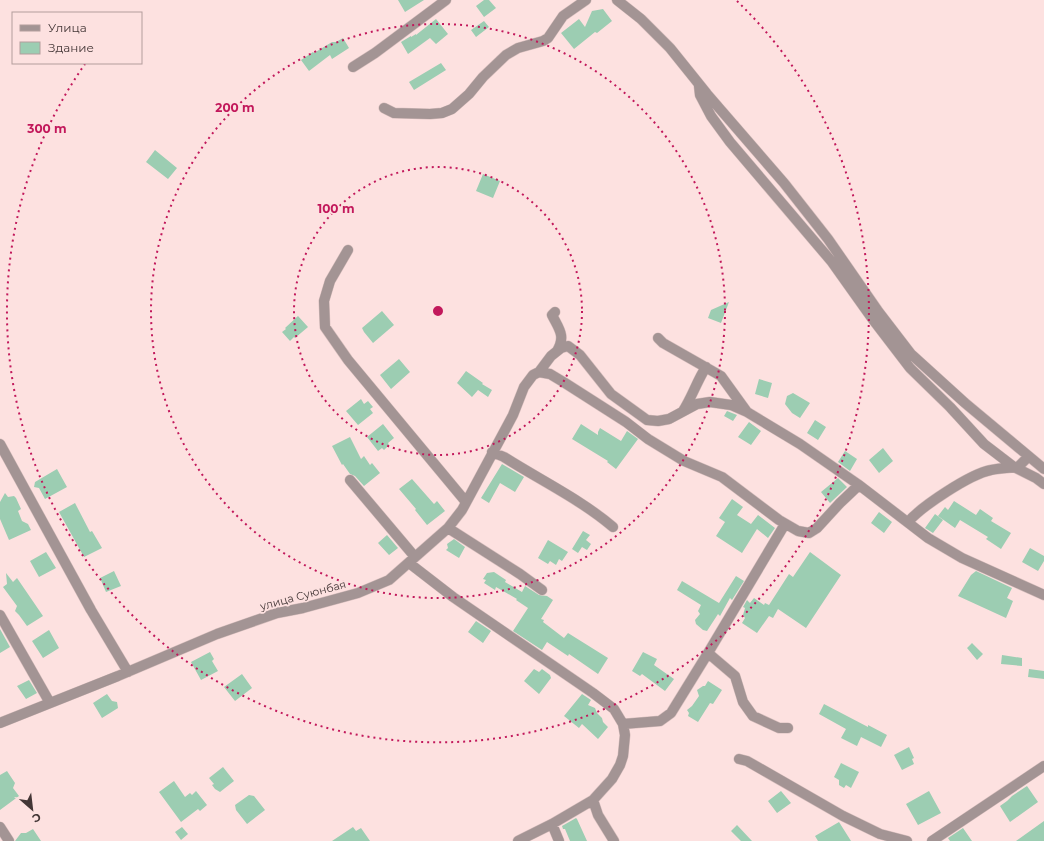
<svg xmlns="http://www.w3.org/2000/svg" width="1044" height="841" font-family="Montserrat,sans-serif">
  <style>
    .building { fill: #9ccdb2 }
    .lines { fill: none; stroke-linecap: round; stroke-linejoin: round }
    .minor-casing { stroke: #d8bfbe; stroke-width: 11 }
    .minor { stroke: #a39494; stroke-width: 10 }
    .ring { fill: none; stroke: #c2185b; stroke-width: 2; stroke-dasharray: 2 4 }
    .labels { text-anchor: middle; stroke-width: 3.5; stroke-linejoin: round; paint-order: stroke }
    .street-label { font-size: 11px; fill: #433636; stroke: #fde1e0 }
    .centre { fill: #c2185b; stroke: #fde1e0; stroke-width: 2 }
    .ring-label { font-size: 12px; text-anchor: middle; font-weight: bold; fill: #c2185b; stroke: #fde1e0; stroke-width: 3.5; stroke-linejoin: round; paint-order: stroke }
  </style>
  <rect width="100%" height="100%" fill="#fde1e0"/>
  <!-- building -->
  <path class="building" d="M398,0H424L405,12Z
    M484,0H489L496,8L484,17L476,6Z
    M603,9L612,21L597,33L595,32L574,49L561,33L579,19L585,27L592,11Z
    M436,19L448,34L436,44L430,38L408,54L401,42L411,36V37L416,34V35Z
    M484,21L489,27L476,37L471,30Z
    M343,38L349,48L332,59L330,55L309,71L301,60L313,52L314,53L332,42H336Z
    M441,63L446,70L414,90L409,82Z
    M155,150L177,168L168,179L146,162Z
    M483,174L500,181L493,198L476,191Z
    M729,302L721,323L708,318L711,310Z
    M382,311L394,325L373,343L364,332L362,328Z
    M298,316L308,327L295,338L294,337L290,341L282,332L286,329L285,328Z
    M399,359L410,372L391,389L380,375Z
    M466,371L483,383L482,384L492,390L488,397L478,390L472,397L457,383Z
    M759,379L772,383L768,398L755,394Z
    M793,393L810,403L800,418L792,413L785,404L787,396Z
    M361,399L364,404L368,401L373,407L370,409L373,413L358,425L346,411Z
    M727,411L737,415L733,421L724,416Z
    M815,420L826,427L818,440L807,433Z
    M749,422L761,431L751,445L738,437Z
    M383,424L394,438L388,443L389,445L384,450L382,448L378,451L367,437Z
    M581,424L598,435V432L600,428L621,441L627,431L638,439L616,469L607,462L608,461L572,439Z
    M350,437L361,459L364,456L370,465L372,463L380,473L364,486L355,476L350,474L343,464L342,465L332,446Z
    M883,448L893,461L879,473L869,460Z
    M845,451L857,459L850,471L838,462Z
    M502,464L524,477L515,492L500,483L489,503L481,498Z
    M57,469L67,487L45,499L39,488L34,487L35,482Z
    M838,478L847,487L830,503L821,492Z
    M412,479L434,504L437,501L445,511L427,525L415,510L416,509L399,489Z
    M5,493L8,497L14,496L16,498L21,509L18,511L22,521L28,524L31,530L9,540L0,519V502Z
    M732,499L743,507L737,515L751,524L758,515L775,528L768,538L757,529L742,553L716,536L725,522L719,518Z
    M954,501L976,515L980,509L993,518L991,521L1011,533L1001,549L986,539L988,537L960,520L955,528L938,516L945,507L948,510Z
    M75,503L90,532L92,531L102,548L84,557L59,512Z
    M879,512L892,522L884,533L871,523Z
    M935,514L943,520L933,533L925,528Z
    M583,531L590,535L586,540L591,544L587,550L582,547L578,553L572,549Z
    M387,535L398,548L389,555L378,543Z
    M454,539L465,547L459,558L446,550L448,548L447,544Z
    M548,540L568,552L562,561L559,559L556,565L550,561L548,564L538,558Z
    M1030,548L1044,556V561L1038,571L1022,562Z
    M46,552L56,568L39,577L30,561Z
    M810,552L841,575L806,628L778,609L773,618L769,616L757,633L742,623L745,618L743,615L745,608L743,607L747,600L750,603L754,598L764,605L765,603L769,605L789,574L793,577Z
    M114,571L121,586L106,592L100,578Z
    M976,571L1012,588L1007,598L1013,601L1006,618L958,596L971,575Z
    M494,572L506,580L505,582L522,592L525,586L539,595L547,596L553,600L541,619L544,620L543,622L564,638L568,633L608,658L598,674L569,654L568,656L547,642L542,650L513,631L528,608L516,600L517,599L496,587L495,590L484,583L486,580L483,579L487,573Z
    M6,573L13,582L17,578L43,616L27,626L19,615L15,611L17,606L3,587L7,584Z
    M736,576L744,581L732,600L730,598L720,616L718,614L707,631L703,630L696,624L695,620L700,614L698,611L701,605L677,590L682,581L719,603Z
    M476,621L491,631L483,643L468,632Z
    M0,629L10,647L0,653Z
    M49,630L59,648L43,658L32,641Z
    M972,643L983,654L977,660L967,648Z
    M210,652L214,659L212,661L218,671L201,680L191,662Z
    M643,652L657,659L654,665L674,679L665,691L642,674L640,676L632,671Z
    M1002,655L1022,658V666L1001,664Z
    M534,669L539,672L542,669L550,675L551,678L539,694L524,681Z
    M1029,669L1044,671V679L1028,677Z
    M242,674L252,688L235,701L224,687Z
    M29,680L37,693L26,699L17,686Z
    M708,681L722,690L713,704L710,703L698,722L688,716L689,713L687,710L692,706L699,696L697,690L703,686H705Z
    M107,694L112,701L117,702L118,708L102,718L93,703Z
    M582,694L591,700L588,705L595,708L597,713L602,718L603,722L608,727L598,739L582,724L579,728L564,716Z
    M824,704L868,727V725L887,735L881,747L861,737L857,746L841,738L846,729L819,714Z
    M909,747L914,758L912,759L914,764L902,770L894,755Z
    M841,763L859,772L851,788L846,785L844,788L839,785V780L834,777Z
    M223,767L234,781L220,792L215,789L212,785L214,784L209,778Z
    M7,771L15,783L13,788L19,796L0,810V775Z
    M174,781L185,797L190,793L192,795L196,791L207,805L200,811L198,809L181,822L159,792Z
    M1027,786L1038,802L1010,822L1000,806L1007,801L1012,796Z
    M781,791L791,803L777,813L768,801Z
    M929,791L941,813L918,825L906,804Z
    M249,795L254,796L265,810L247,824L236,810L235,805Z
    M576,818L577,819L587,841H570L565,829H563L562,826Z
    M1044,821V841H1016Z
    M839,822L851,841H818L815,836Z
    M737,825L752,841H741L731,831Z
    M182,827L188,834L181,840L175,832Z
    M353,827L356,831L361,828L370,841H332Z
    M963,828L972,841H950L948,838Z
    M33,829L41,841H15L21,833H26Z"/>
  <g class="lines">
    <defs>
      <path id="minor" d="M617,0L641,19L670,48L707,94L784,183L828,239L878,311L911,354L965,403L1044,469
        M353,67L375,53L446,0
        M699,86L700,95L711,116L730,142L832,262L874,321L910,368L950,407L984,444L1014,467L1036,478L1044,484
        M384,108L394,113L430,114L442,113L452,109L469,94L483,77L506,55L518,48L543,41L548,38L563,16L586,0
        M348,250L330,281L324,301L325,327L348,360L466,502
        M555,312L552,315C559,329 566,336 557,351
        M658,338L663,343L721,376L747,412
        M539,372L550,374L565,383L626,422L648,439L684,461L722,477L779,520L798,531L809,533L817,528L840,503L859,485L928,538L962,558L1044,595
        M683,411C692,397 697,381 706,367
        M0,444L91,610L128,672
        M492,452L504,457C540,480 580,499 613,527
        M350,480L415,557
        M908,522C922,506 970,474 991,470C1000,468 1009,468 1018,467L1028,457
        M448,528L520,574L542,590
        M409,563L453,597L593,693L614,709L623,724L625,735L623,756L620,765L612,779L593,800L552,824L518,841
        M0,615L50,703
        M708,653L735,676L743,702L753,716L779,728H788
        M0,723L118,676L217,634L277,613L303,608L358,593L389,580L448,528L462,510L513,415L524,387L533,375L539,372L551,356L561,348L568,346L580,355L611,394L647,420L658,421L669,419L697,404L710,402L731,405L747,412L800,444L859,485
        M623,724L660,721L671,713L708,653L785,524
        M739,759L747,761L843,816L880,834L907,841
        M593,800L598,815L614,841
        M552,824L559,841
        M0,827L9,841
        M932,841L1044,766"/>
    </defs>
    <!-- minor casing -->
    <use href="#minor" class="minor-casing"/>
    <!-- minor -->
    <use href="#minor" class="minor"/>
  </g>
  <!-- distance rings -->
  <g class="ring">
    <circle cx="438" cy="311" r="144"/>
    <circle cx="438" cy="311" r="287"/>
    <path d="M737 1A431 431 0 1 1 85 64"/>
  </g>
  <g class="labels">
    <!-- street labels -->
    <g class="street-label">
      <text transform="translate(303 595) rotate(-15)" y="4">улица Суюнбая</text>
    </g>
  </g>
  <circle cx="438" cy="311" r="6" class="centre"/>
  <g class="ring-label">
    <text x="235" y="112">200 m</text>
    <text x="47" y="133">300 m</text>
    <text x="336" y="213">100 m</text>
  </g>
  <!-- legend -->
  <rect x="12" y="12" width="130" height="52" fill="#fde1e0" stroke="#b39d9c"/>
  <rect x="20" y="25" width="20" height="6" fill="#a39494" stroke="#b39d9c"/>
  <text x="48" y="32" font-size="12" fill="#433636">Улица</text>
  <rect x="20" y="42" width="20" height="12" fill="#9ccdb2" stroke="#b39d9c"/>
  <text x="48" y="52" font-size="12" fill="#433636">Здание</text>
  <!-- north arrow -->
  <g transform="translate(32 809) rotate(152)" stroke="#fde1e0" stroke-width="3" paint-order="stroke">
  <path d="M0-3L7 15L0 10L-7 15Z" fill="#433636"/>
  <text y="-6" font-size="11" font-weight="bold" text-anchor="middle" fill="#433636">С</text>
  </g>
</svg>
